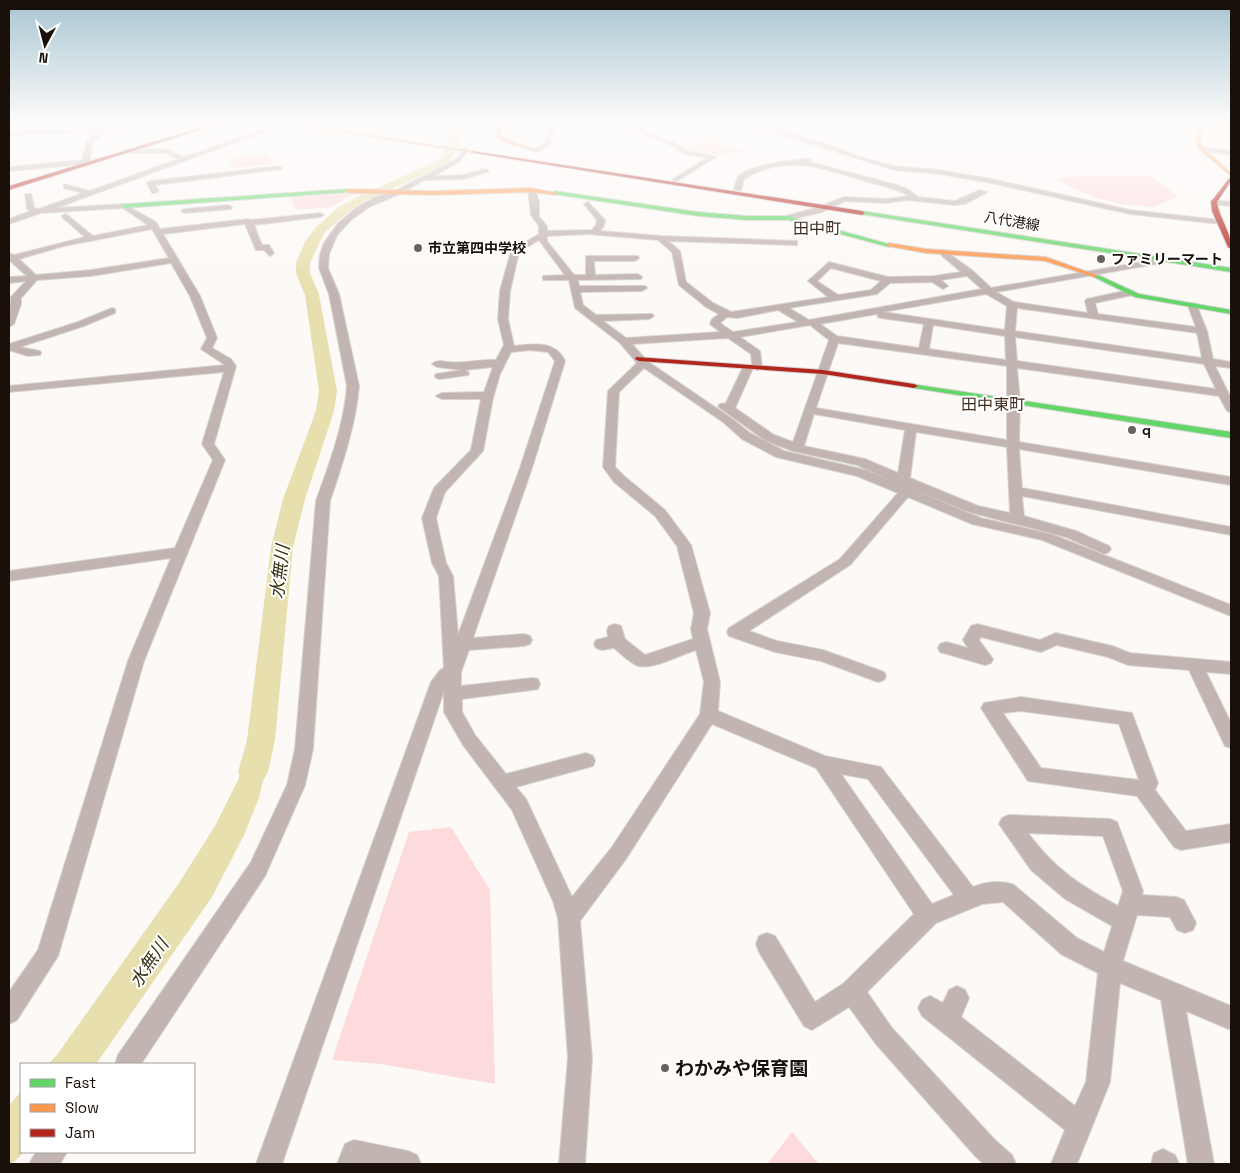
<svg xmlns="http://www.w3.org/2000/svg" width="1240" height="1173" font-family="'Space Grotesk','Noto Sans JP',sans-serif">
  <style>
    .green { fill: #fddbdc }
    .water { fill: #e8dfaf }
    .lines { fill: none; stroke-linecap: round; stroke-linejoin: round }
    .river { fill: #e8dfaf; fill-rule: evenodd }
    .street-casing { stroke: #d7d4d1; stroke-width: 2 }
    .fast-casing { stroke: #d7d4d1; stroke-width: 2 }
    .slow-casing { stroke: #d7d4d1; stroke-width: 2 }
    .jam-casing { stroke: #d7d4d1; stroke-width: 2 }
    .street { fill: #c2b4b0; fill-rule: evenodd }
    .fast { fill: #63d668; fill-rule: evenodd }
    .slow { fill: #ff974d; fill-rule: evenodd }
    .jam { fill: #b3261e; fill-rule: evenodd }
    .poi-dot { fill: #68625d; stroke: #fff; stroke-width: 2 }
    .labels { text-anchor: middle; stroke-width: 4; stroke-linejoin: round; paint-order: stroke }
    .far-street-label { font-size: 14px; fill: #19100a; stroke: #fff }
    .far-poi-label { font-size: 14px; font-weight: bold; fill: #19100a; stroke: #fff; text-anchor: start }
    .far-quarter-label { font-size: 16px; fill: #422e20; stroke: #fff }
    .water-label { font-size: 18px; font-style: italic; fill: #383315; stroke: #fff }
    .near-poi-label { font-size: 19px; font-weight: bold; fill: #19100a; stroke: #fff; text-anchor: start }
  </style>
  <rect width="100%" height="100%" fill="#fcf9f6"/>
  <!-- green -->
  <path class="green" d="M709,141L747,151L716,155L685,149Z
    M268,154L274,164L232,168L229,158Z
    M1085,176H1150L1178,196L1154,207L1120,204L1093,197L1054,179Z
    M358,192L331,207L296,210L289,195Z
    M451,827L490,890L495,1084L381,1064L332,1060L409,832Z
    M792,1132L819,1164H767Z"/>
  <!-- water -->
  <path class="water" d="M273,739L259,798L244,835L212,897L101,1057L96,1064H48L57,1055L179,883L215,826L238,780L249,743Z
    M21,1092V1152H24L12,1164H9V1105Z"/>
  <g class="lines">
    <!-- river -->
    <path class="river" d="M459,123H469L454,154L447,165L365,201L347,213L324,233L310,263V273L319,295L337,391L334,411L305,499L293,547L275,740L268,772L263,781L253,784L243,781L238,772L247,740L271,547L283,499L316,411L319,391L305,295L296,273V263L305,242L315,228L339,207L357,197L439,160Z"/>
    <defs>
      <path id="street" d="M126,123H135L106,132L93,142L89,164L9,171V167L82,160L87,141L97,132L9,135V131L107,128Z
        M280,123H289L56,208L124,204L156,222L160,229L248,219L251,220L320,213L324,215L320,217L254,225L262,245H269L274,253L270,256L264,250H256L245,224L163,234L200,296L217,338L212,348L231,359L236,366L214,444L225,460L144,661L58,956L17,1020L9,1024V992L38,950L128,661L171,558L9,581V571L175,548L213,460L202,444L224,372L9,392V386L225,365L201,349L207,338L190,296L171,263L91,276L37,280L21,298V304L14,324L9,327L11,297L26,281L9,283V277L27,276L9,260V253L14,255L85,237L63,218L62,216L66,214L93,236L148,225L123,208L41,213L9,224V219L31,211L27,209L25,194H31L34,208L39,209L83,193L64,188V184L90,191L178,159L165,153H128L125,151L126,150L166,149L184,157ZM152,229L169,258L91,270L36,275L19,259L64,246Z
        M540,123C547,123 554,124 556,131L552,136L550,145L537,152L534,150L545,143L546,136L550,131Z
        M627,123H634L648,132L679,145L686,150L716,157L677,181H673V179L707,158L682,153L675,147L644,134Z
        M745,123H754L818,141L860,157L894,166L939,170L991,179L1130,210L1220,220L1224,222L1220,224L1130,214L991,183L939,174L894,170Z
        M1201,147L1231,151V155L1199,150V148Z
        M465,148L468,150L459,162L433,176L463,175L486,169L489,171L488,172L463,179L424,180L400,194L371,206L352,219L337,235L329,254L328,268L339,294L359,386C356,424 342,465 330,501L313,749L305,785L265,876L141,1064H115L118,1055L251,862L287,785L295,749L316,501C329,465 344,425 347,386L329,294L319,268L320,254L324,243L338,223L356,208L375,197L395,191L455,160Z
        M808,158L811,160L809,162L897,185L909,190L918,197L955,201L980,190L987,192L965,204L955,205L907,200L886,203L845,201L822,212L788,220H785V216L816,208L844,197L886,199L909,196C896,188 882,186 868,182C825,169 787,153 744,179L741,191L734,189C735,186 736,180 738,177C748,164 792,161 808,158Z
        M279,166L282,168L281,169L155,185L159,191L155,193H152L147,183L151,181Z
        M528,188L535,190L539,201V217L547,226V231L592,230L596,225L597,220L584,204L588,202L605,220L604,226L600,231L662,236L797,241V245H794L668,241L680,251L686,282L713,303L731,312L828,297L808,281L829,262L888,277L934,276L961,272L941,255V251L944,250L973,271L991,288L1165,258V262L1162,263L996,292L1014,302L1088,313L1085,301L1087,299L1129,290L1132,291V295L1095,303L1098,314L1196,327L1188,306L1193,303L1196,304L1207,331L1213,359L1231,362V368L1215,366L1231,398V412L1227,411L1219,396L1017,368L1020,402L1019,442L1231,477V485L1019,449L1022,488L1231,527V535L1022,496L1024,516L1076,531L1109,546L1111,549L1109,552L1104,554L1066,537L969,512L909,488L981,518L1051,534L1231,605V616L1042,540L972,524L908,497L850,565L749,631L777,641L823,650L884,672L886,676L884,680L878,682L821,661L775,652L729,636L727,632L729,628L840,559L898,493L857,476L776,457L742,439L723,422L644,368L619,392L615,467L624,476L665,510L691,545L710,613L707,629L720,682L718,711L825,756L881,767L973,887C985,882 1002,880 1014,885L1077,938L1104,952L1112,926L1065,899L1031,870L999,824L1002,818L1009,815L1110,819L1117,822L1143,891L1142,895L1176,897L1184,900L1196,923L1193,930L1185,933L1177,930L1170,917L1137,915L1123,961L1231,1006V1030L1186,1011L1214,1164H1188L1161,1000L1120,983L1110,1082L1077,1164H1051L1065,1130L922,1016L918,1008L922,1000L930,996L943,1003L949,990L957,986L965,990L969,998L961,1017L1075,1106L1086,1082L1098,973L1061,954L1003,902L982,904L936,923L867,992L892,1028L994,1139L1012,1155L1016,1164H984L976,1157L876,1044L849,1007L812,1030L804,1026L759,952L756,944L759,936L767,933L775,936L815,1002L844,983L914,914L816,768L712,724L626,859L580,921L592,1058L585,1164H559L568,1058L558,918L553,901L512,810L463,745L444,712V691L282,1164H256L431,682L440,670L444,668L439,576L432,563L422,518L434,488L471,450L481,399H442L436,396L442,393L484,392L493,367L465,370L469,373L468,375L440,379L436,378L435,376L436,374L462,370L437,367L432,364C436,360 441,361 447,362C465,364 479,359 496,360L504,345L498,319L500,291L511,251L539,234V226L531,215ZM588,234L658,240L672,252L679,285L706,307L719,314L712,319L710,324L720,332L626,338L603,321L649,319L654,316L652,314L596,315L583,305L580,292L642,291L647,288L645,286H579L578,280L641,279L642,277L638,274L595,275L594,261H635L639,258L638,256H586V275H574L547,241V236ZM539,240L565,275L543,276V280H569L575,308L620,343L637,363L608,391L603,467L614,482L655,516L677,546L694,613L691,629L693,639L645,655L625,639L621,626L615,624L609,626L607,630L608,637L596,640L594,644L596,648L602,650L614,648C621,654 628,661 636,665C649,672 682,654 696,650L704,682L700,714L612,847L572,897L526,799L516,787L593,766L595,761L593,756L586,753L506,774L475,735L462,712V699L532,690L538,689L540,684L538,679L532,678L461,686V672L469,650L524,646L530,644L532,640L530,636L524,634L473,638L532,468L565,361C555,340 534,344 514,346L508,319L510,291L519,252ZM831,268L881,281L871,290L838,295L817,281ZM967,276L982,289L809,320L789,308L877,294L890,283L932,282L943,289L948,286L941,280ZM986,294L1007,306L1005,330L883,312ZM1017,308L1197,333L1202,358L1015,331ZM778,310L798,322L733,332L720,323L727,317L737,318ZM877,314L878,317L881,318L924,324L919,348L837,336L820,324ZM810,325L829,340L793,442L774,435L735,408L753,368L757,370L762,367L760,351L740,337ZM933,325L1005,336L1006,360L929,349ZM1015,337L1204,364L1216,389L1017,361ZM728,338L751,354L752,365H744L726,403L720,404L718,406L720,408L766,441L793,451L857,465L897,483L866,470L784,451L750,433L731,418L647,361L632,344ZM838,343L1007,366V440L816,408ZM530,350L548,352L555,361L520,468L458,635L453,576L446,563L436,518L445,492L483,451L493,398L500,374L511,352ZM814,414L905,430L898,473L865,459L804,446ZM916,432L1007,447L1010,513L978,506L910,478ZM841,774L868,779L954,895L932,904ZM1028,833L1103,836L1123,891L1118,906C1079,885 1055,869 1028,833Z
        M1211,200L1231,202V206L1211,204Z
        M228,205L232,207L231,209L185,213L181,211L185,209Z
        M112,308L115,309V313L84,326L20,347L40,351L41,353L40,355L28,356L9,350V344L78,322Z
        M977,624L1040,640L1056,633L1112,646L1130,653L1231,662V674L1206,672L1231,723V748L1225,746L1189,670L1128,665L1108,657L1057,645L1041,652L981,637L979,640L993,659L991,663L985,665L940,652L938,648L940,644L946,642L968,648L963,640L971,626Z
        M1021,697L1132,713L1158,783L1155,790L1186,831L1231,824V842L1181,850L1174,847L1137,796L1028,781L981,708L984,703ZM1021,711L1119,724L1139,780L1041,768L1003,713Z
        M354,1140L408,1151L417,1155L421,1164H337L345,1144Z
        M1163,1149L1175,1155L1179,1164H1151L1154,1153Z
        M36,1152H67L60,1164H29Z"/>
      <path id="fast" d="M349,189L351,192L124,208L121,206L124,204Z
        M555,191L698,212L747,216H788L892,245L889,247L788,220H747L698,216L553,194Z
        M862,211L1231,268V272L860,214Z
        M1094,275H1098L1139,294L1231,310V314L1135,297L1094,277Z
        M911,384L1231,432V438L914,388L910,386Z"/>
      <path id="slow" d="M282,123H294L476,152L474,153Z
        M496,123H500L501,135L513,142L537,150L535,151L509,144L497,137Z
        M1200,123H1204L1200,140L1203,148L1231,173V176L1199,149L1196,140Z
        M531,188L558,193L555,195L531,192L432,195L349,193L346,191L349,189L432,191Z
        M889,243L926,249L1046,257L1099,276L1094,277L1045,261L926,253L887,246V244Z"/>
      <path id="jam" d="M215,123H222L9,190V186Z
        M472,151L862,211L865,213L862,215L474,153Z
        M1231,176V181L1217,202C1219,218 1232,233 1231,249L1228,247L1212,211L1211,202Z
        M636,357L823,370L914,384L918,386L914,388L823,374L639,361L635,359Z"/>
    </defs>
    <!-- street casing -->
    <use href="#street" class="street-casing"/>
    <!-- fast casing -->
    <use href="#fast" class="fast-casing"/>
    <!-- slow casing -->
    <use href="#slow" class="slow-casing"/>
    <!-- jam casing -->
    <use href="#jam" class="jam-casing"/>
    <!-- street -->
    <use href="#street" class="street"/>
    <!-- fast -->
    <use href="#fast" class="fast"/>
    <!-- slow -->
    <use href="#slow" class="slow"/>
    <!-- jam -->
    <use href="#jam" class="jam"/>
  </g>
  <!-- sky -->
  <linearGradient id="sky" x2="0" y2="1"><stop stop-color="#a8c5d1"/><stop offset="0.43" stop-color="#fefcfb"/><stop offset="1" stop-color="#fefcfb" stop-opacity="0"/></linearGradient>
  <rect width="1240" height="287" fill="url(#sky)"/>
  <!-- markers -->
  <g class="poi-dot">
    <circle cx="418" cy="248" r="5"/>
    <circle cx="1101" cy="259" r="5"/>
    <circle cx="1132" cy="430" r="5"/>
    <circle cx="665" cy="1068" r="5"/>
  </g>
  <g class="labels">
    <!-- far-street labels -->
    <g class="far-street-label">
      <text transform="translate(1012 221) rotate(9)" y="5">八代港線</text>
    </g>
    <!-- far-poi labels -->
    <g class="far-poi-label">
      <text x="428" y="253">市立第四中学校</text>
      <text x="1111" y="264">ファミリーマート</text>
      <text x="1142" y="435">q</text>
    </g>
    <!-- far-quarter labels -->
    <g class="far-quarter-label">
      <text x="817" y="234">田中町</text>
      <text x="993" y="410">田中東町</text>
    </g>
    <!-- water labels -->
    <g class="water-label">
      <text transform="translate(280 572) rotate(-83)" y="6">水無川</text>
      <text transform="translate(149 963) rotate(-56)" y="6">水無川</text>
    </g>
    <!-- near-poi labels -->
    <g class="near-poi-label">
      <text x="675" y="1075">わかみや保育園</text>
    </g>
  </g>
  <!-- border -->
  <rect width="1240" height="1173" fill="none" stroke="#19100a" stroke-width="20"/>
  <!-- legend -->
  <rect x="20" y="1063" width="175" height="90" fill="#ffffff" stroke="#a39f9d"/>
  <rect x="30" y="1079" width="25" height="8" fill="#63d668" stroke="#a39f9d"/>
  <text x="65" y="1088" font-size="15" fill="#19100a">Fast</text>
  <rect x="30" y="1104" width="25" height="8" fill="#ff974d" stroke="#a39f9d"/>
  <text x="65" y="1113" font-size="15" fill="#19100a">Slow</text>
  <rect x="30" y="1129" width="25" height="8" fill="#b3261e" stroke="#a39f9d"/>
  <text x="65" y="1138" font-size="15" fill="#19100a">Jam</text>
  <!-- north arrow -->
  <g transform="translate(45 45) rotate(187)" stroke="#ffffff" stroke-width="4" paint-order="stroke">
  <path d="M0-4L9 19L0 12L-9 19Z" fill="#19100a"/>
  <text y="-8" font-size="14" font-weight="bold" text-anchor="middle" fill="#19100a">N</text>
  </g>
</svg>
